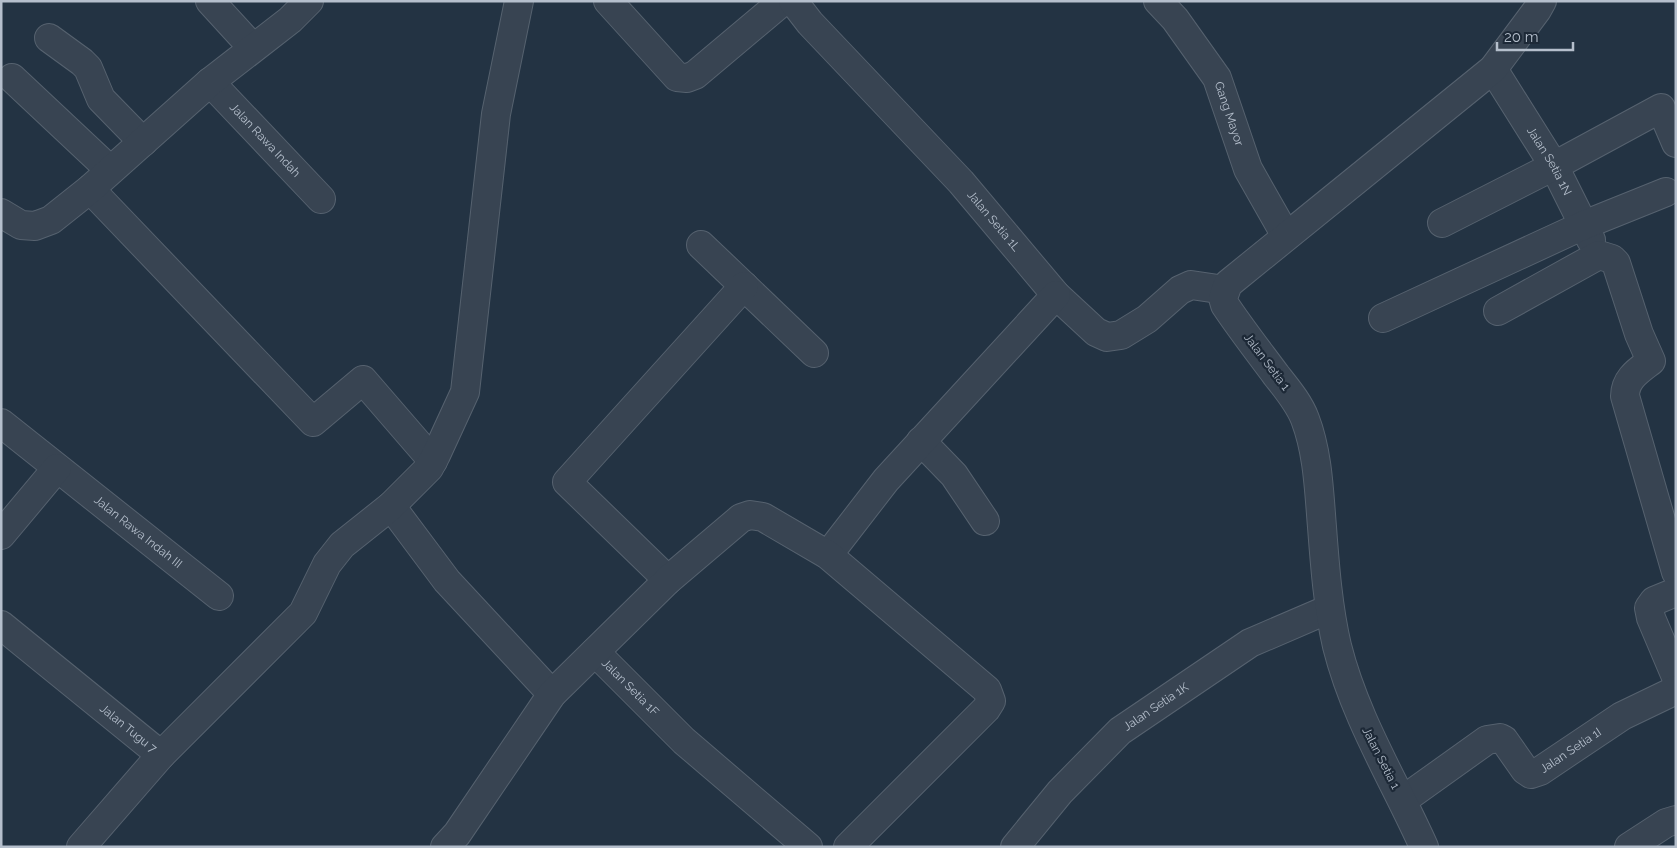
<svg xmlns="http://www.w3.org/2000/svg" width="1677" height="848" viewBox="0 0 1677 848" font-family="Raleway,sans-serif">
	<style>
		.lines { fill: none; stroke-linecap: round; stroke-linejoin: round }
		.minor-casing { stroke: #56626f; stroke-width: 30 }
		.minor { stroke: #384452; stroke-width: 28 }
		.labels { text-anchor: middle; stroke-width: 4.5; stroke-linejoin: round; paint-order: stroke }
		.street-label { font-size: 12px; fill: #b5bfcc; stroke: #1d2937 }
	</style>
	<rect width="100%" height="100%" fill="#233343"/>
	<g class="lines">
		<g class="minor-casing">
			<g id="minor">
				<path d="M210,1L253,48"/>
				<path d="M608,1L677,77L687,78L695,75L783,1"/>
				<path id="s1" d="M793,1L810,23L961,182L1056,295L1096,332L1107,337L1121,335L1147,319L1180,290L1191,285L1225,290"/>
				<path id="s2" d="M1158,1L1175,19L1217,78L1248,169L1286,236"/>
				<path d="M49,38L82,62L88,68L101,99L143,142"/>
				<path id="s3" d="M1493,69L1554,166L1591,240"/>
				<path d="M12,78L110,170"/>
				<path id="s4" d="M210,82L321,199"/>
				<path d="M90,189L313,422L363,380L433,461"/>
				<path d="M1,213L21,225L35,226L51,220L90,189L210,82L290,20L309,1"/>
				<path d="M1442,223L1554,166L1661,108L1676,143"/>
				<path d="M701,245L814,353"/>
				<path d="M1498,311L1599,255L1612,259L1616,263L1639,334L1651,361C1638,371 1625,379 1625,396L1676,572"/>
				<path d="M1383,318L1584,225L1666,192"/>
				<path id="s5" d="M1,423L219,596"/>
				<path d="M921,441L954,475L985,521"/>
				<path d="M391,506L447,581L552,694"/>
				<path d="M1,535L57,468"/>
				<path d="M828,555L886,480L1056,295"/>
				<path d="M668,580L567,482L744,286"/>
				<path d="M1676,592L1654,601L1649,608L1651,618L1676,677"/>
				<path id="s6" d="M1,625L161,755"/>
				<path id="s7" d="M595,652L684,741L808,847"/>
				<path id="s8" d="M1403,800L1487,740L1500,738L1504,740L1525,770L1531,774L1540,771L1622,716L1676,690"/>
				<path d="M81,847L161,755L303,613L327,564L342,545L391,506L429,468L436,455L465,392L496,114L519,1"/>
				<path d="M445,847L457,834L552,694L668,580L741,518L750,515L763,517L828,555L987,690L991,701L986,709L848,847"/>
				<path id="s9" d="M1015,847L1060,792L1120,731L1250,643L1329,609"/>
				<path d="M1424,847C1394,780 1355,718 1337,646C1328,607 1325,567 1322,527C1319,491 1318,453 1305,419C1299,403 1287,389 1276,375C1259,352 1241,329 1225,305L1223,298L1228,284L1493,69L1537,10L1542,1"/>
				<path d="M1629,847L1666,823L1676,820"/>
			</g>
		</g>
		<use href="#minor" class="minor"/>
	</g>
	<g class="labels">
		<g class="street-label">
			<text dy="4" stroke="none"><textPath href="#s2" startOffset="135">Gang Mayor</textPath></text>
			<text dy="4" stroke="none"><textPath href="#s4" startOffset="80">Jalan Rawa Indah</textPath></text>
			<text dy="4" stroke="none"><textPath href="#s3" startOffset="108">Jalan Setia 1N</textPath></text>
			<text dy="4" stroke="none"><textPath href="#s1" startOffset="298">Jalan Setia 1L</textPath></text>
			<text transform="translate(1267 362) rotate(53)" y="4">Jalan Setia 1</text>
			<text dy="4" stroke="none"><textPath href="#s5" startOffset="175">Jalan Rawa Indah III</textPath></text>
			<text dy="4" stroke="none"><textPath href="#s7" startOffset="50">Jalan Setia 1F</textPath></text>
			<text dy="4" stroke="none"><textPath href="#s9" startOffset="200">Jalan Setia 1K</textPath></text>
			<text dy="4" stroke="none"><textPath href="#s6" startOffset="164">Jalan Tugu 7</textPath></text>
			<text dy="4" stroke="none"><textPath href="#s8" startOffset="211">Jalan Setia 1I</textPath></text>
			<text transform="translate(1381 758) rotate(63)" y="4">Jalan Setia 1</text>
		</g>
	</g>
	<rect width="1677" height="848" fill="none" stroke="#b5bfcc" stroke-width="5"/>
	<path d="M1497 42v8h76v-8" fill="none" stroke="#b5bfcc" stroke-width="2.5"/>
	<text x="1504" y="42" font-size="15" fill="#b5bfcc" stroke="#1d2937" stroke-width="4" paint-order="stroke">20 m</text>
</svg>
